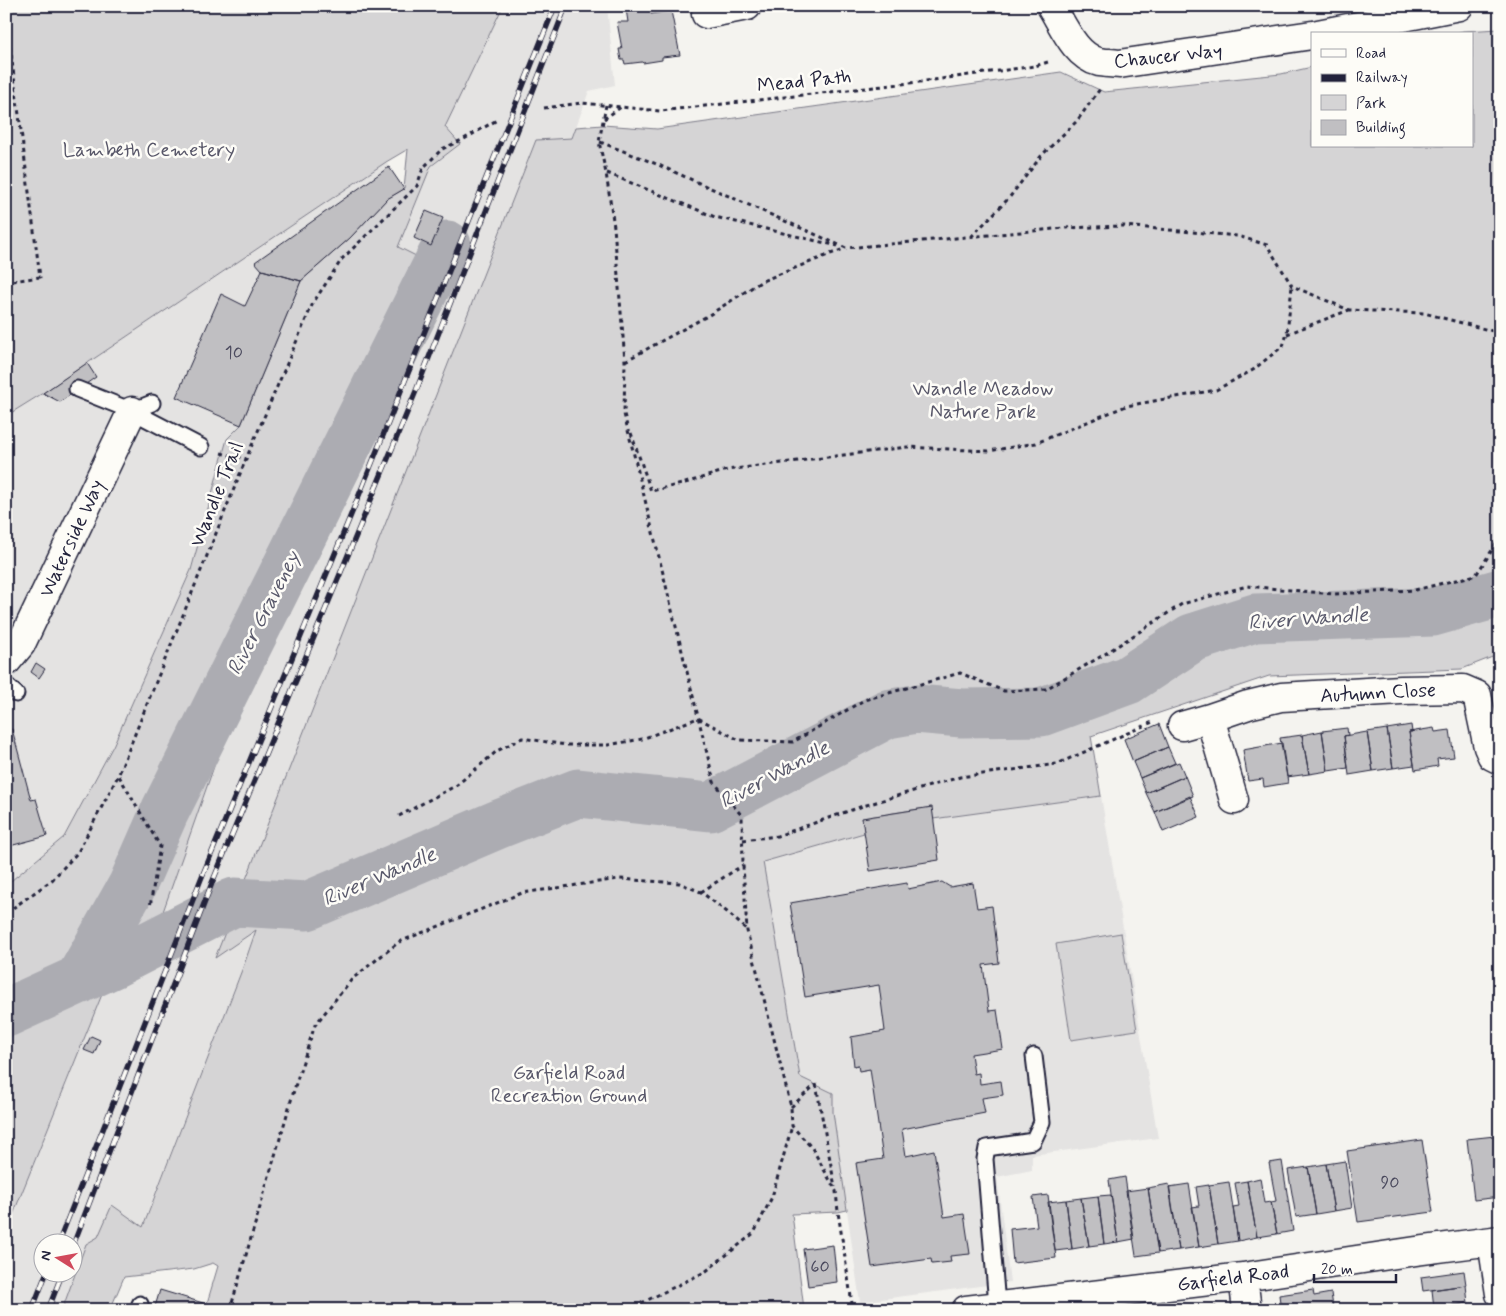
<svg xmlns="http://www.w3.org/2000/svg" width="1506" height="1316" viewBox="0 0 1506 1316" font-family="Mynerve,sans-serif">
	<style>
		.built { fill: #e4e3e2; fill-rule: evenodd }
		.green { fill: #d5d4d5; stroke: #7c7b88 }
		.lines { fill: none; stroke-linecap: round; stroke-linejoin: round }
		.river { stroke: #acacb2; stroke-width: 49 }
		.building { fill: #c0bfc2; stroke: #22223b }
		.service-casing { stroke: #22223b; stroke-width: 19 }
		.minor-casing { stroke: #22223b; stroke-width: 31 }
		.path { stroke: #22223b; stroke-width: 3; stroke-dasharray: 4 4; stroke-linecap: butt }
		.service { stroke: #fdfcf7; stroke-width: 15 }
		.minor { stroke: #fdfcf7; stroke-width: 28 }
		.rail-casing { stroke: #22223b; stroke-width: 5.5 }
		.rail { stroke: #fdfcf7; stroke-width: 4; stroke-dasharray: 11; stroke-linecap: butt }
		.labels { text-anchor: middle; stroke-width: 5; stroke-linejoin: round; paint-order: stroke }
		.number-label { font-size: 18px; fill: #4a495d }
		.street-label { font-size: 20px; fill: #22223b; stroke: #fdfcf7 }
		.park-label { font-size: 20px; fill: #585769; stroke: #fdfcf7 }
		.water-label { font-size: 21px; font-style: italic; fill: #59596b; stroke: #fdfcf7 }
	</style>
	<rect width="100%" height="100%" fill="#f4f3ef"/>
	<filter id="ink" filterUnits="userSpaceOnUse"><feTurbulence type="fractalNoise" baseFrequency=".02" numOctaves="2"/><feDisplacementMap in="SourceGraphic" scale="10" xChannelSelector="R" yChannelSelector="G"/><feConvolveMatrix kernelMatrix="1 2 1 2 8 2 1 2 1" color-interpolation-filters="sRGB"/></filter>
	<g filter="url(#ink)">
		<path class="built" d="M503,6H607L615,85L589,91L576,127L278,879L256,929L245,962L110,1310H6V1232L107,982L159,923L237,701L424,260L398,248L431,166L460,144L444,127ZM42,1244H72V1274H42Z
			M386,162L404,189L387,199L350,238L241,425L227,439L191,570L113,746L64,837L6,885V416L43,393Z
			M1101,796L1158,1138L1032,1155V1170L997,1177L1010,1282L860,1302L833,1112V1093L800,1077L763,862L864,833L862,818L932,807L933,819Z"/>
		<path class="green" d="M6,6H503L445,127L460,144L431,166L398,247L424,260L237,701L159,923L107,982L6,1232V885L64,837L113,746L191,570L227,439L241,425L301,281L350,238L387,199L404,189L408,149L386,162L43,393L6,416Z
			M1500,29V654L1462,669L1269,676L1091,736L1101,796L933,819L931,807L863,818L864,833L763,862L800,1077L833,1093V1112L847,1210L838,1212L792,1214L804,1309L205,1310L218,1266L213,1263L194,1269L124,1277L110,1310H62L86,1244L98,1237L112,1205L143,1227L245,962L256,930L215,958L536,140L572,138L576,127L603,125L657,129L1061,72L1104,92L1281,74L1312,67V146H1472V34H1453L1463,31Z
			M1121,933L1137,1030L1071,1040L1056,944Z"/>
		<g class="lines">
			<path class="river" d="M79,980L132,886L165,811L447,245
				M6,1013L113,964L234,902L307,906L499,824L578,793L710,807L887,714L916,709L962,713L1041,712L1128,680L1192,638L1255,618L1433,612L1500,593"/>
		</g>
		<path class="building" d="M644,6H648L651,14L671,11L680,55L662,57V60L643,63L642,62L625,64L624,60H621L619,49H622L617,22H628L626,9Z
			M389,167L404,189L387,199L350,238L301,281L262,270L255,262Z
			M426,211L443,218L431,246L414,238Z
			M262,270L301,281L241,425L176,397L221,294L245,306Z
			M87,363L96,377L60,402L43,393Z
			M36,663L45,669L39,678L31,672Z
			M1159,724L1168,747L1133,762L1124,739Z
			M1411,725L1412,732H1409L1414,765L1393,768L1387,729Z
			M1347,728L1348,735L1344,736L1348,768L1328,771L1322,731Z
			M1434,728L1435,732L1450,730L1454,757L1437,759L1438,766L1415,770L1409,732Z
			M12,729L31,800L36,799L47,836L6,847V730Z
			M1387,729L1393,768L1373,771L1367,732Z
			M1322,731L1328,771L1309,774L1302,735Z
			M1367,732L1373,771L1349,775L1344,736Z
			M1302,735L1309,774L1287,777L1280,738Z
			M1282,743L1288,783L1264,787L1263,779L1248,781L1243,750Z
			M1168,747L1175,763L1140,778L1133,762Z
			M1179,762L1185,776L1146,793L1140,778Z
			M1185,776L1193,796L1155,812L1146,793Z
			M1190,796L1199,817L1163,832L1155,812Z
			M932,807L939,860L870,871L862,818Z
			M942,882L950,887L973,883L977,908L992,906L999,963L983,965L989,1011L997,1010L1003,1049L971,1054L974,1074L979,1073L980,1084L1001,1081L1003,1095L982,1098L985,1113L902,1129L906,1156L934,1150L944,1217L964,1214L970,1254L950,1256L951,1262L932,1264L931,1259L872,1267L856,1163L883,1159L870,1069L859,1071L858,1065L854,1066L851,1037L885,1031L879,985L805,997L790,903L907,883L908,889Z
			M91,1036L100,1040L94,1054L84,1050Z
			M1495,1136L1496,1144L1500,1143V1197L1474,1200L1467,1139Z
			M1422,1140L1433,1212L1358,1222L1347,1151Z
			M1282,1161L1293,1231L1277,1234L1271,1202L1276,1201L1269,1163Z
			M1345,1161L1352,1208L1334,1211L1326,1164Z
			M1326,1164L1334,1211L1316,1214L1308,1167Z
			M1308,1167L1316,1214L1296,1217L1288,1170Z
			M1125,1177L1134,1239L1118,1242L1109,1180Z
			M1260,1178L1264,1203L1271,1202L1277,1234L1257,1237L1247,1181Z
			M1247,1181L1257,1237L1238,1241L1233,1207L1239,1206L1235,1183Z
			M1229,1182L1238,1241L1218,1244L1209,1185Z
			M1169,1184L1179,1250L1158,1253L1148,1188Z
			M1189,1184L1199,1247L1179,1250L1169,1187Z
			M1209,1185L1218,1244L1199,1247L1192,1207L1199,1206L1196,1187Z
			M1148,1188L1158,1253L1136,1256L1126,1191Z
			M1048,1195L1056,1258L1013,1263L1010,1229L1037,1226L1033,1197Z
			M1111,1195L1118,1242L1104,1244L1098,1196Z
			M1098,1196L1104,1244L1089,1246L1081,1198Z
			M1081,1198L1089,1246L1072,1249L1066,1200Z
			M1066,1200L1072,1249L1055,1251L1048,1202Z
			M833,1245L837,1282L808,1286L803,1249Z
			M1464,1271L1466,1285L1423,1291L1421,1277Z
			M1466,1285L1468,1303L1434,1308L1432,1290Z
			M160,1290L203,1303L201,1310H154Z
			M1313,1290L1314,1296L1331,1293L1333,1307L1315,1310H1281L1279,1295Z
			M1468,1303L1469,1310H1425L1434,1308Z
			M1216,1306V1310H1185Z"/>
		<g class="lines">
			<g class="service-casing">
				<path id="service" d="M77,389L132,411L201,447
					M132,411L152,403
					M6,685L16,694
					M997,1305L985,1159L987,1148L1033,1141L1042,1122L1034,1056
					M138,1310L140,1304"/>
			</g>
			<g class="minor-casing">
				<path id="minor" d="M1051,6C1063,25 1075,56 1099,62C1105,63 1112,63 1119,64L1312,35
					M706,14L747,6
					M1318,34L1459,6
					M6,662L21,644L132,411
					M1182,726L1210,718
					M1234,800L1210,718L1248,705L1281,697L1401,690L1463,689L1477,695L1488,747L1492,756L1500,760
					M1492,1241L1500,1294
					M1243,1277L1247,1310
					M966,1310L1243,1277L1416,1251L1500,1240"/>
			</g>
			<path class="path" d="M6,15L40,277L6,282
				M606,105L599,142L606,173L614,227L625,361L624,414L714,782L742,816L743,865L747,931L791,1107L792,1126L812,1148L836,1191L838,1212L853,1310
				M544,108L581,103L592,104L660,111L919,82L1035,66L1048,62L1051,60
				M604,119L621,107
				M600,142L654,163L846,248L1065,228L1124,226L1238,236L1267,245L1292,286L1349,310L1424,313L1500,333
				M607,173L715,217L838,246
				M971,237L1009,198L1042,155L1077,121L1100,89
				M1287,334L1349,310
				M625,361L709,315L762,281L846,248
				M631,433L651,491L682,484L727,470L907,447L989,451L1036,443L1126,406L1216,390L1253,370L1283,346L1287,334L1292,286
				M221,453L246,459
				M119,776L160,846L150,907
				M399,816L457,785L497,751L522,738L566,745H608L642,739L698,718L739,740L793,742L864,700L960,673L1004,691L1046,689L1105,654L1182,604L1247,586L1333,594L1415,590L1476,575L1500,538
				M743,840L777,836L863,806L960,777L1057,764L1155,721
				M701,892L743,865
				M6,913L52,880L78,852L118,776L246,459L313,303L342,259L417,186L423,168L442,149L464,139L497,120
				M816,1084L835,1187
				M791,1107L815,1085
				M230,1310L297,1080L315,1025L352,979L399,942L522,893L619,879L679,883L701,892L727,912L747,930
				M627,1310L705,1272L754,1233L772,1197L792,1126"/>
			<use href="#service" class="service"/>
			<use href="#minor" class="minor"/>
			<g class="rail-casing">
				<path id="rail" d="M58,1244L201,879L362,488L555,6
					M72,1248L212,883L416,391L566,6
					M32,1310L46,1274
					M48,1310L62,1274"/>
			</g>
			<use href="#rail" class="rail"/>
		</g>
	</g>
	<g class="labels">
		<g class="number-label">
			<text x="234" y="358">10</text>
			<text x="1390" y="1188">90</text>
			<text x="820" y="1272">60</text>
		</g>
		<g class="street-label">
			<text transform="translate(1168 55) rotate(-6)" y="7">Chaucer Way</text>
			<text transform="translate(804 80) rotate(-6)" y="7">Mead Path</text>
			<text transform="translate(216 494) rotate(-68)" y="7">Wandle Trail</text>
			<text transform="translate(71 538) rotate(-65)" y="7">Waterside Way</text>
			<text transform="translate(1378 692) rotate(-3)" y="7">Autumn Close</text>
			<text transform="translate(1233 1277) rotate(-7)" y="7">Garfield Road</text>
		</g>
		<g class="park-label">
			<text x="149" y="156">Lambeth Cemetery</text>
			<text x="983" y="395">Wandle Meadow<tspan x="983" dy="23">Nature Park</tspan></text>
			<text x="569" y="1079">Garfield Road<tspan x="569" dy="23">Recreation Ground</tspan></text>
		</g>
		<g class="water-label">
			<text transform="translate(263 613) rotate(-63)" y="7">River Graveney</text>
			<text transform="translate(1308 618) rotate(-4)" y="7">River Wandle</text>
			<text transform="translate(774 774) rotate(-28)" y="7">River Wandle</text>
			<text transform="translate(379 876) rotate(-23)" y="7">River Wandle</text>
		</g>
	</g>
	<rect width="1506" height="1316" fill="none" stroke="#fdfcf7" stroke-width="25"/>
	<rect x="12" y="12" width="1481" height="1291" fill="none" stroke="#22223b" stroke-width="2" filter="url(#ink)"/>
	<rect x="1311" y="32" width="162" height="115" fill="#fdfcf7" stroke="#a5a5ac"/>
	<rect x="1321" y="49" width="25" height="8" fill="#fdfcf7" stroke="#a5a5ac"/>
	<text x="1356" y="58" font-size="15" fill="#22223b">Road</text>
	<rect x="1321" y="74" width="25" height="8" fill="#22223b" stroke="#a5a5ac"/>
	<text x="1356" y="82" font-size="15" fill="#22223b">Railway</text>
	<rect x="1321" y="95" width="25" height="15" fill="#d5d4d5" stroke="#a5a5ac"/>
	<text x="1356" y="108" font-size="15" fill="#22223b">Park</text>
	<rect x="1321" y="120" width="25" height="15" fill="#c0bfc2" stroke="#a5a5ac"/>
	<text x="1356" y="132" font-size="15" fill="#22223b">Building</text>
	<g transform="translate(58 1258) rotate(281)"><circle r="24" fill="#fdfcf7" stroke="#a5a5ac"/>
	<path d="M0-4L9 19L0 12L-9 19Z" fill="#d1495b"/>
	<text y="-8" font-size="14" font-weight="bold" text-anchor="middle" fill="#22223b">N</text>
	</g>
	<path d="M1314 1274v8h82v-8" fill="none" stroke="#22223b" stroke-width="2.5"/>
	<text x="1321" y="1274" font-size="15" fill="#22223b" stroke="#fdfcf7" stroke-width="4" paint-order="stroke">20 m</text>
</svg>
